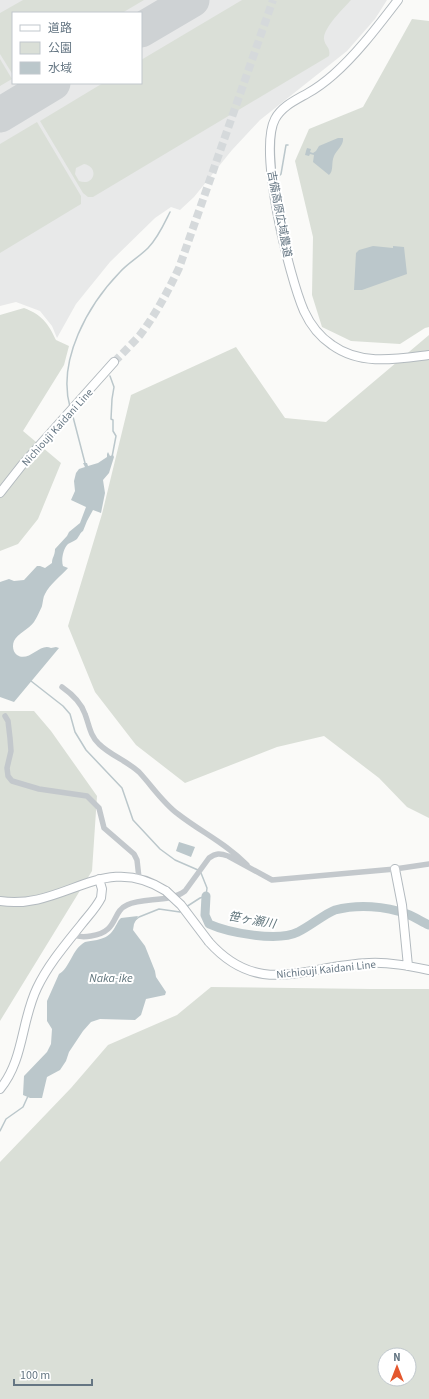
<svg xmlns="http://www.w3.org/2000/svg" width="429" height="1399" viewBox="0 0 429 1399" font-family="'Source Sans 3','Noto Sans JP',sans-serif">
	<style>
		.built { fill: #e8e9e9; fill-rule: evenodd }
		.green { fill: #dadfd7; fill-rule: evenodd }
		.water { fill: #bbc7cb }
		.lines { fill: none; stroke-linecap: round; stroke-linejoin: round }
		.stream { stroke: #bbc7cb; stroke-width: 1.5 }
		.river { stroke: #bbc7cb; stroke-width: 9 }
		.taxiway { stroke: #ced2d4; stroke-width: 14 }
		.runway { stroke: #ced2d4; stroke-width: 35 }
		.secondary-tunnel { stroke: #d5d9db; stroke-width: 8; stroke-dasharray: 8 4; stroke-linecap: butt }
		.secondary-casing { stroke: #b3babf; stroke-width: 10 }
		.street { stroke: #c3c8cc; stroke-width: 5.5 }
		.secondary { stroke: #fff; stroke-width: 8 }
		.secondary-bridge-casing { stroke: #b3babf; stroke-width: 10; stroke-linecap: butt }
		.secondary-bridge { stroke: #fff; stroke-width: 8 }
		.labels { text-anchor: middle; stroke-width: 4; stroke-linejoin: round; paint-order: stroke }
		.street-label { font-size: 11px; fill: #657683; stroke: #fff }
		.water-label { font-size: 12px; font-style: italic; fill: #60757c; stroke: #fff }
	</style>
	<rect width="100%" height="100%" fill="#fafaf8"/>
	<path class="built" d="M0,0H387L375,19L347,51L260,120L232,150L194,197L180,210L171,207L155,218L110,262L76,304L57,338L52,326L40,311L16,302L0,306ZM13,13H141V83H13Z"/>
	<path class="green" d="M23,0H144L122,13H13V75L0,54V13Z
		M242,0H351C344,8 323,28 324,39C325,47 331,47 329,56L93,197H88L83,193L40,121L103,83H141V60ZM84,164C100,167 94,187 79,181L75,174L76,168Z
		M412,19L429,21V327L425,328L400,344L351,341L322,327L312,295L313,237L295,161L309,129L363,107Z
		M0,59L12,79L0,86Z
		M37,122L81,196V204L0,253V144Z
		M24,308C42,315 48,323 56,340L69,346L64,365L23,431L61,463L38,519L18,544L0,551V315Z
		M429,335V818L407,807L379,778L324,736L277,747L185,783L136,745L95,692L68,626L102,514L131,395L236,347L285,418L326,422Z
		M0,711H34L51,731L97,796L92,871L0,1021Z
		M211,987L371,989H429V1399H0V1162L71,1088L108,1045L177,1015ZM385,1355H409V1379H385Z"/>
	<path class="water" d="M338,138H343C344,145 337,150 334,156C331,162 334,171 329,175L313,162L314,155L310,154L309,156L305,155L306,151L287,145L306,151L307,148L311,149L310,152L313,153L316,151L319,146Z
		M373,246L393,248V246L404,247L407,274L362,290H354L356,253L359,250Z
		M108,452L110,456L113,455L114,457L109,473L103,480L105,493L101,513L93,510L87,521L83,531C80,533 80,535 77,539C75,541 71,542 68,544C63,549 61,560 63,566L68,568C61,576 50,584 45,594C43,597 43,602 42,606C41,609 36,619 34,622C29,629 17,634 14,641C12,646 13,652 17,655C29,663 40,642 51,648L56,647L59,648L14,702L0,697V582L9,579L14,581L24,580L37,566H40L45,568L52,563C52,557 55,556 55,549L67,536L69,532L80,523L86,507L71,500L75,491L74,481L76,473L79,469L85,467L83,463H87L88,466L98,463L107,457V454Z
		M179,842L195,847L191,857L176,851Z
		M138,916L134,924L133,930L145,946L155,971L156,977L166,992L165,995L146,999L141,1015L135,1020L100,1019L91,1022L83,1031L69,1052L66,1061L60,1070L47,1077L42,1098H30L23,1095L24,1076L47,1052L51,1044L52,1029L47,1021V1001L59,974C70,968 72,949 85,942C88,941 93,941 97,940C112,936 112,932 119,920L121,918Z"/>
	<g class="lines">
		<path class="stream" d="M278,177L281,174L286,145H288
			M110,376L114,387L112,399L111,419L113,420V431L116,436L112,457
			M70,407C57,360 88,305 120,272C128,263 139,257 148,248C158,238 164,224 170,212
			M72,413L85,463
			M31,681L63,706L70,714L75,732L86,750L122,788L133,820L160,849L175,860L198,870
			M186,907L200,898L206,896L207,888L201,873
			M134,921L139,917L159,909L180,912L181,911
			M0,1131L6,1119L23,1107L28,1096"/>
		<path class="river" d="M206,896L205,915L209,924C229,933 278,942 298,932C309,927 326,913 335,910C358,904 385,906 407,914C415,917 422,922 429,925"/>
		<path class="taxiway" d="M166,16L174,0"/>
		<path class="runway" d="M141,30L192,0
			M0,115L53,83"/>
		<path class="secondary-tunnel" d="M114,362C123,353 132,344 140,335C156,314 168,291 179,268L273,0"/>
		<g class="secondary-casing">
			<path id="secondary" d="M398,0C378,26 357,54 333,75C325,82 317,88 308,93C296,100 282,106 275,119C258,151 289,276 304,311C310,324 320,337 332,345C361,366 397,359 429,355
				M0,493L22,465L114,362
				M395,869L402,905L408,966
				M0,901C64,911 103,850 166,891
				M209,942C260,999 306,965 369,963C389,962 409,966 429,970
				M0,1089C24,1060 21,1021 37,988C48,965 65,945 81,925C88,916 96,908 101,898L102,889L99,879"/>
		</g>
		<path class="street" d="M62,687C72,694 81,702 85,714C89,724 90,736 99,744C110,755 127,761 139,772C152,786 163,803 178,814C201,832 227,844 247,865
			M5,716L8,721L10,738L11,751L7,768L8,776L12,781L39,789L87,796L99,808L104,828L134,854L137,860L139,878
			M73,935C79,937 85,937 91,936C119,932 111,912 127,905C144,897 169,903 185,891L209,858C216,853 220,853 228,856L272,880L395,869L429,864"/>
		<use href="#secondary" class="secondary"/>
		<g class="secondary-bridge-casing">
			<path id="secondary-bridge" d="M166,891L181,905L209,942"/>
		</g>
		<use href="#secondary-bridge" class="secondary-bridge"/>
	</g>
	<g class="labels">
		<g class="street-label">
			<text transform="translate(280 214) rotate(79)" y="4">吉備高原広域農道</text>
			<text transform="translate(57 427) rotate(-48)" y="4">Nichiouji Kaidani Line</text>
			<text transform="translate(326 969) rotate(-6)" y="4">Nichiouji Kaidani Line</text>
		</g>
		<g class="water-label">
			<text transform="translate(252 920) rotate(10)" y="4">笹ヶ瀬川</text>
			<text x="111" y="982">Naka-ike</text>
		</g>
	</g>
	<rect x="12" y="12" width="130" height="72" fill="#ffffff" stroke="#c1c8cd"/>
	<rect x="20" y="25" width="20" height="6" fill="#ffffff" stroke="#c1c8cd"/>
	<text x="48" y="32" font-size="12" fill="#657683">道路</text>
	<rect x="20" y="42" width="20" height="12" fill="#dadfd7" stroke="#c1c8cd"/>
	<text x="48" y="52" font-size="12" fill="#657683">公園</text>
	<rect x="20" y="62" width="20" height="12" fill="#bbc7cb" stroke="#c1c8cd"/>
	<text x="48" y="72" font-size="12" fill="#657683">水域</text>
	<g transform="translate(397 1367)"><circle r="19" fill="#ffffff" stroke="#c1c8cd"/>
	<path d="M0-3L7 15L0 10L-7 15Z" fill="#e4572e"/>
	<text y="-6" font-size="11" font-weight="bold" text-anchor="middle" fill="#657683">N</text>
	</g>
	<path d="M14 1379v6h78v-6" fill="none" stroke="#657683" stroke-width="2"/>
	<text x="20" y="1379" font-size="12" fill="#657683" stroke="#ffffff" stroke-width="3" paint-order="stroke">100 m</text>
</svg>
